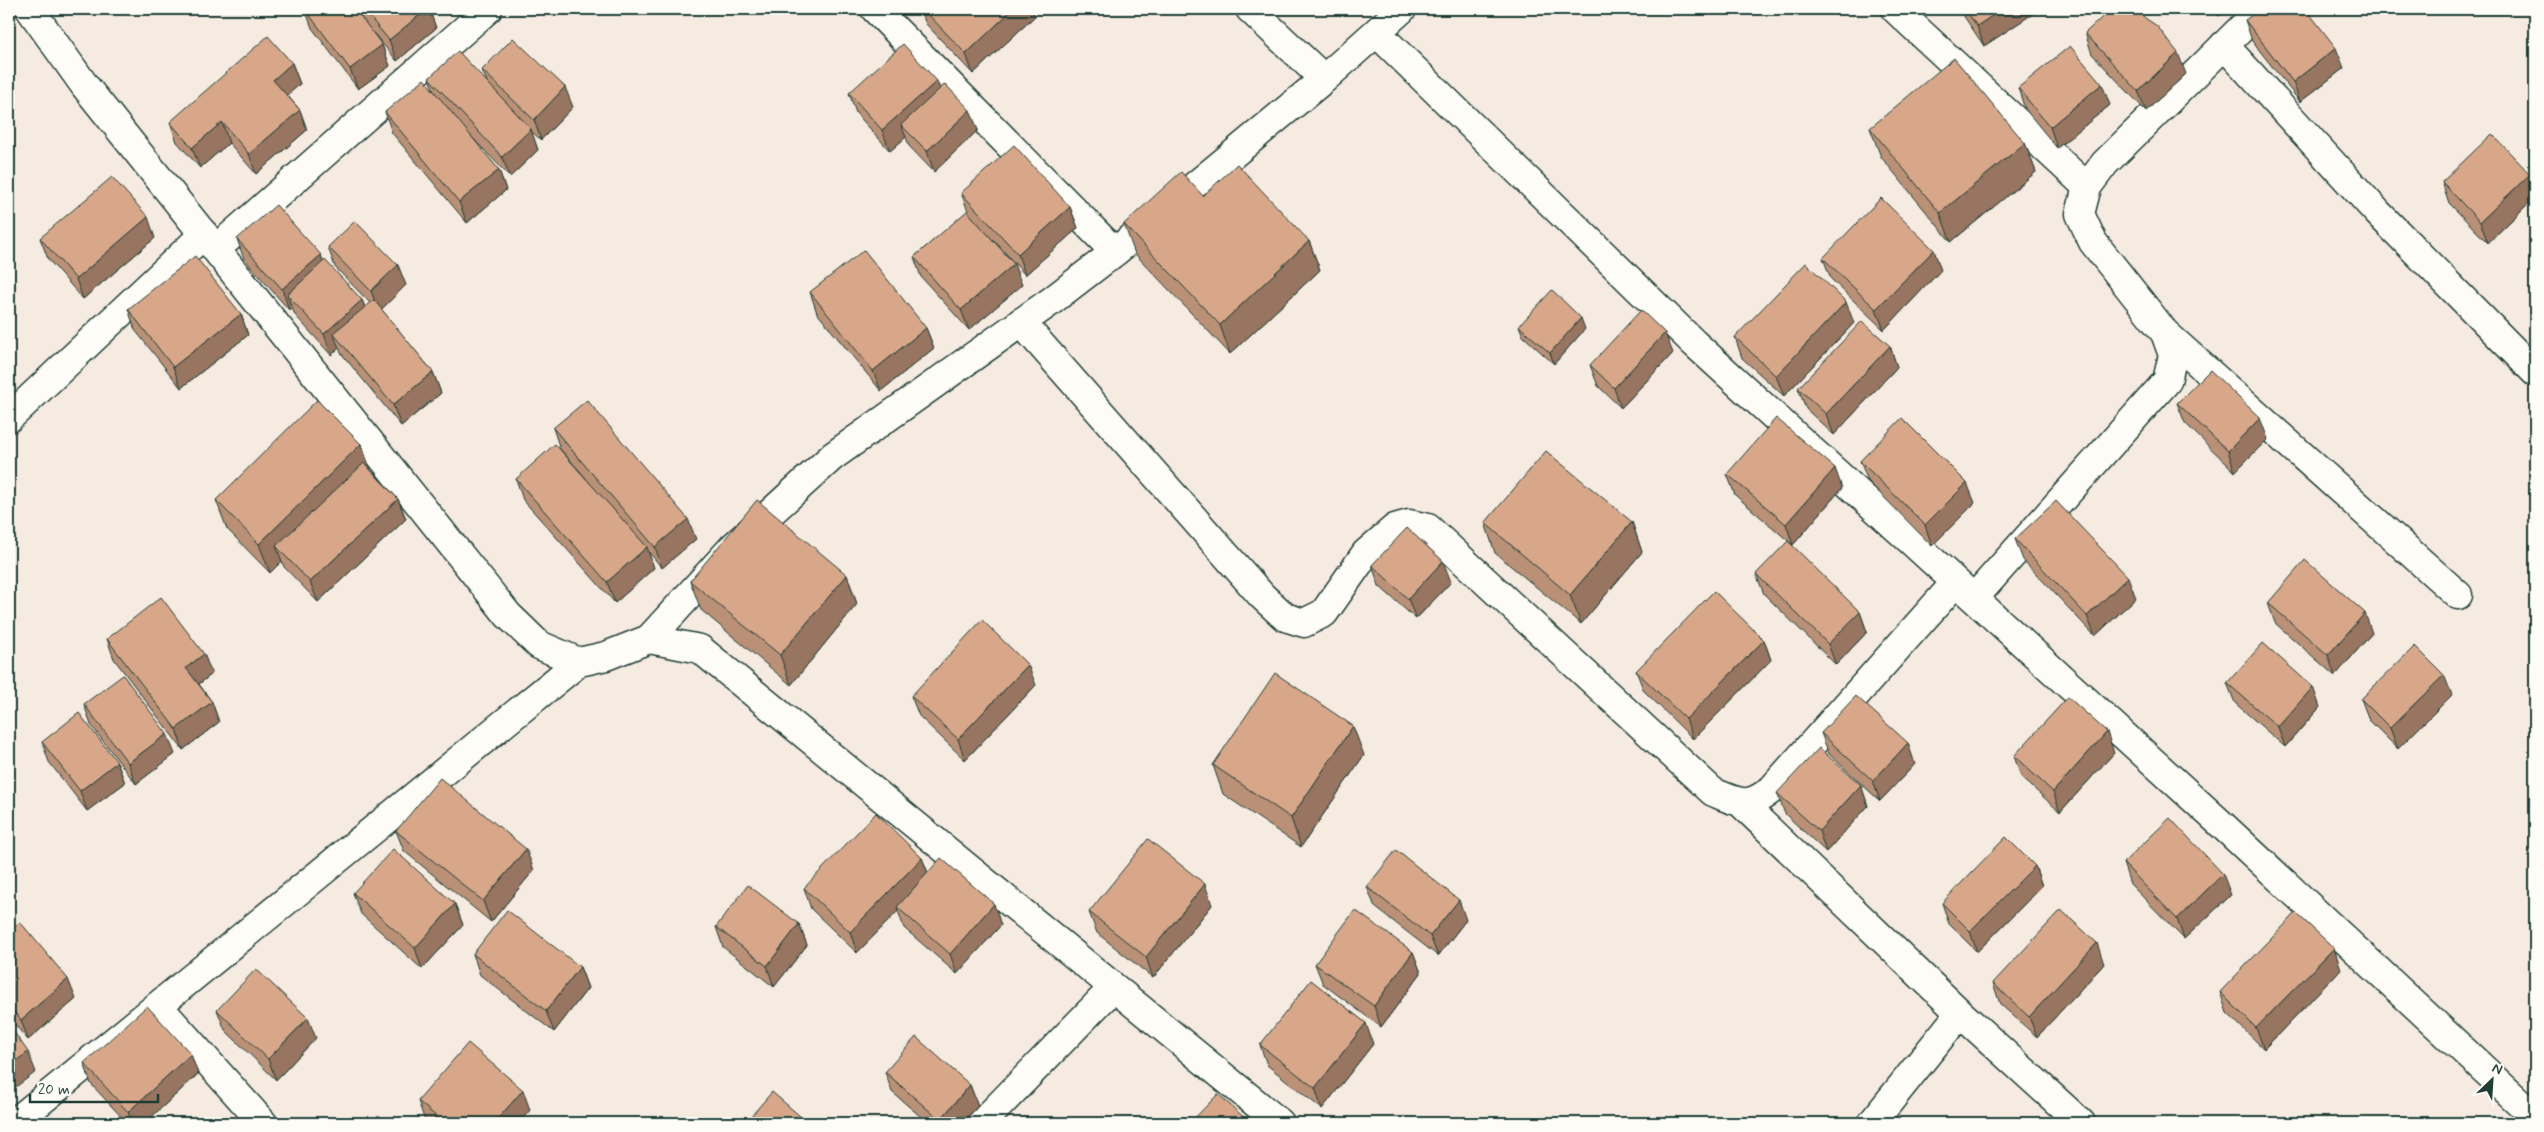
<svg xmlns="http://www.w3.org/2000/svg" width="2544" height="1132" viewBox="0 0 2544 1132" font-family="Mynerve,sans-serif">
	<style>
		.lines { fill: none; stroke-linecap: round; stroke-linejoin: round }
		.street-casing { stroke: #1f3d34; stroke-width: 31 }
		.secondary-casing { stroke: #1f3d34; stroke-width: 31 }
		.street { stroke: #fdfcf7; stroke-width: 28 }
		.secondary { stroke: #fdfcf7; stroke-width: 28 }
		.wall { fill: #ba9077; stroke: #1f3d34 }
		.shaded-wall { fill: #977561; stroke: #1f3d34 }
		.building { fill: #d8a78a; stroke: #1f3d34 }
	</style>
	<rect width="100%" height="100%" fill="#f6ebe1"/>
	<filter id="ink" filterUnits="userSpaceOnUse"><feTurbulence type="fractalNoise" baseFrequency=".02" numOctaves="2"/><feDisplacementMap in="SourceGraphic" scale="10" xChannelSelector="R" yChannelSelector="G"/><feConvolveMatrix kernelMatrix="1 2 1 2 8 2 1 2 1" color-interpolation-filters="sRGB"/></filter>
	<g filter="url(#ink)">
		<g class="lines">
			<g class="street-casing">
				<path id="street" d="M875,9L1115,252
					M1250,9L1324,79
					M1895,9L2087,187
					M1377,33L1694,343L2220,823L2535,1117
					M2224,45L2378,213L2535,372
					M216,249L488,9
					M1021,322L1262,596L1285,617L1304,623L1324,613L1366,553L1395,528L1409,524L1428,528L1713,792C1740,803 1748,809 1772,789L1956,582
					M2165,333L2458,595
					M9,418L204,234
					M1974,598L2167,381L2173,355L2165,333L2093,242L2080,214L2087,187L2105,163L2261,9
					M649,639L733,547L833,456L1050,302L1115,252L1324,79L1402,9
					M1742,804L1960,1013L2081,1123
					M158,1006L263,1123
					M982,1123L1113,988
					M1872,1123L1960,1013"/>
			</g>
			<g class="secondary-casing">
				<path id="secondary" d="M30,9L85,86L508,615L539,645L579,662L606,656L649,639L700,649L1280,1123
					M14,1123L579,662"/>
			</g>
			<use href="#street" class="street"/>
			<use href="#secondary" class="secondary"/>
		</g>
		<path class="wall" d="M305,9H429L436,28L397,61L370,29L382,45L390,66L358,89L312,28Z
			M920,9H1032L1035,16L973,74L926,24Z
			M1959,9H2040L1984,46Z
			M2212,9H2227L2219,16Z
			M2245,20L2344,68L2300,102L2252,41Z
			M2085,33L2186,74L2146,111L2092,54Z
			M292,63L300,84L287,95L300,110L307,130L256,174L229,143L200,168L177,142L170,122Z
			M482,70L573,107L541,140L531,131L538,150L510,177L466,131L499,170L506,190L467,223L392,133L385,112L434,92L429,78L487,82Z
			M940,88L978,130L934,172L909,146L906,137L890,151L856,113L849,93Z
			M2018,88L2110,105L2057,148L2025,109Z
			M1870,128L2025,143L2036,172L1951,242L1881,157Z
			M2530,174L2535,187V197L2488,243L2449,203L2442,182Z
			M961,193L1070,207L1078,228L1025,275L993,239L1022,285L969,330L921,277L914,257L968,211Z
			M1203,196L1309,241L1320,270L1230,354L1135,254L1124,224Z
			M40,238H155L83,299L48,259Z
			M237,239L321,255L323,262L362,300L365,307L370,303L335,267L328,247L406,285L381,309L433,372L441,393L401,426L341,353L339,348L331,355L295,315L292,308L289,310L244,259Z
			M1823,258L1941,270L1884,330L1831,279Z
			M810,292L926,328L934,348L881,391L817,313Z
			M128,309L241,314L248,335L181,388L135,330Z
			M1854,323L1784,396L1742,358L1735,337Z
			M1519,326L1585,329L1554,364L1523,336Z
			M1890,346L1897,367L1834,435L1806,409L1798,388Z
			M1673,353L1621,408L1598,386L1590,365Z
			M2177,403L2268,439L2235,472L2185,423Z
			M553,428L696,539L662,568L648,551L654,568L615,603L523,500L516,479L586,478L560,449Z
			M361,444L370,469L398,499L406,519L318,602L284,567L282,561L270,573L227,529L216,500Z
			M1860,461L1975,503L1932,546L1868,481Z
			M1727,474L1842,488L1793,545L1735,495Z
			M1632,522L1642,552L1581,624L1495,553L1485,523Z
			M2015,539L2136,598L2095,636L2023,560Z
			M1372,565L1451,582L1416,619L1379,586Z
			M1756,574L1860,612L1867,632L1836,665L1764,594Z
			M847,575L857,604L791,685L701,610L690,581Z
			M2268,603L2372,633L2335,676L2275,623Z
			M107,639L212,674L199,684L212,702L219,722L183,750L114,659Z
			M1764,640L1771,660L1693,739L1644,691L1636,671Z
			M2227,683L2320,707L2285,747L2235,703Z
			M1036,685L965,760L919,716L911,696Z
			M2452,695L2398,749L2369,720L2361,699Z
			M84,704L175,754L136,784L91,725Z
			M1821,733L1915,764L1880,801L1829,754Z
			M42,742L117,762L125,783L87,811L49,762Z
			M2114,753L2060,812L2021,777L2014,756Z
			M1364,755L1301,847L1223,794L1213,765Z
			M1861,785L1868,806L1826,852L1785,814L1777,793Z
			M396,831L534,870L491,922L404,851Z
			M922,858L928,873L1001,925L957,974L904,928L898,911L857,953L811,909L804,888Z
			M2123,863L2231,895L2184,939L2130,884Z
			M2035,866L2042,886L1977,952L1949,924L1942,903Z
			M1367,887L1466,920L1438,956L1375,907Z
			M353,893L455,904L463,925L422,969L361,914Z
			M1212,905L1153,978L1097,933L1089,912Z
			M799,924L807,945L774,987L723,947L716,927Z
			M9,932L76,999L28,1040L9,1018Z
			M1413,952L1421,973L1381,1027L1323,984L1315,964Z
			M473,954L580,967L588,988L554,1032L480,975Z
			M2104,964L2037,1037L2000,1004L1993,983Z
			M2341,969L2264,1049L2227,1013L2220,992Z
			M217,1010L316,1038L276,1080L225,1030Z
			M1373,1044L1322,1109L1267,1065L1260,1045Z
			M84,1063L198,1074L145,1123H127L91,1084Z
			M885,1072L970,1085L978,1106L962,1123H928L892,1092Z
			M418,1101L530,1110L519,1123H427L425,1121Z"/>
		<path class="shaded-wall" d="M427,9H429L436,28L397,61L389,40Z
			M1013,9H1032L1035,16L973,74L966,54Z
			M2002,9H2040L1984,46L1977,26Z
			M2216,9H2227L2219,16Z
			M382,45L390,66L358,89L350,69Z
			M2336,48L2344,68L2300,102L2293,82Z
			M2178,53L2186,74L2146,111L2138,91Z
			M292,63L300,84L281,101L273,80Z
			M937,81L945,102L901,125L906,137L890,151L882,130Z
			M2102,84L2110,105L2057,148L2050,127Z
			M565,87L573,107L541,140L534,120Z
			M300,110L307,130L256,174L249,154Z
			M970,110L978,130L934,172L927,151Z
			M222,122L229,143L200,168L192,148Z
			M531,129L538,150L510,177L502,157Z
			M2025,143L2036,172L1951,242L1940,213Z
			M499,170L506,190L467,223L459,202Z
			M2530,174L2535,187V197L2488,243L2480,222Z
			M1070,207L1078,228L1025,275L1018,254Z
			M148,217L155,238L83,299L76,279Z
			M1309,241L1320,270L1230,354L1220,325Z
			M1934,250L1941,270L1884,330L1876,309Z
			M321,255L328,276L287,295L292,308L289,310L282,289Z
			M1014,264L1022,285L969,330L961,310Z
			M398,265L406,285L379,312L371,291Z
			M362,300L370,321L333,333L339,348L331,355L324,334Z
			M1846,302L1854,323L1784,396L1776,376Z
			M241,314L248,335L181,388L173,367Z
			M1581,318L1585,329L1554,364L1550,353Z
			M926,328L934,348L881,391L873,371Z
			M1665,333L1673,353L1621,408L1614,388Z
			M1890,346L1897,367L1834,435L1826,414Z
			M433,372L441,393L401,426L393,405Z
			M2260,418L2268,439L2235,472L2228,451Z
			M361,444L372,473L276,546L282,561L270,573L259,544Z
			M1835,468L1842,488L1793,545L1786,524Z
			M1967,483L1975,503L1932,546L1925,525Z
			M398,499L406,519L318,602L310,582Z
			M688,519L696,539L662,568L655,547Z
			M1632,522L1642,552L1581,624L1570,595Z
			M647,547L654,568L615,603L607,582Z
			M1443,561L1451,582L1416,619L1408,599Z
			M847,575L857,604L791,685L780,655Z
			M2128,577L2136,598L2095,636L2087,616Z
			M1860,612L1867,632L1836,665L1828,644Z
			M2365,613L2372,633L2335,676L2328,655Z
			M1764,640L1771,660L1693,739L1686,719Z
			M204,654L212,674L193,688L186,668Z
			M1028,665L1036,685L965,760L958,739Z
			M2444,675L2452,695L2398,749L2390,728Z
			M2313,687L2320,707L2285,747L2278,727Z
			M212,702L219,722L183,750L176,729Z
			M1353,726L1364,755L1301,847L1291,818Z
			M2107,732L2114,753L2060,812L2053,792Z
			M167,734L175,754L136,784L128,763Z
			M1908,743L1915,764L1880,801L1873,781Z
			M117,762L125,783L87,811L80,791Z
			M1861,785L1868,806L1826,852L1819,831Z
			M526,849L534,870L491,922L483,901Z
			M922,858L930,878L897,907L898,911L857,953L850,932Z
			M2035,866L2042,886L1977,952L1970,931Z
			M2223,874L2231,895L2184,939L2177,919Z
			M1205,884L1212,905L1153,978L1146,957Z
			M1459,900L1466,920L1438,956L1430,936Z
			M455,904L463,925L422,969L415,948Z
			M994,904L1001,925L957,974L950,954Z
			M799,924L807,945L774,987L767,966Z
			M2097,943L2104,964L2037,1037L2029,1017Z
			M2334,948L2341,969L2264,1049L2256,1028Z
			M1413,952L1421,973L1381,1027L1374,1006Z
			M580,967L588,988L554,1032L546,1011Z
			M68,979L76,999L28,1040L21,1020Z
			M308,1018L316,1038L276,1080L268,1059Z
			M1366,1023L1373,1044L1322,1109L1315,1088Z
			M28,1052L36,1072L9,1092V1066Z
			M191,1054L198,1074L145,1123H132L128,1112Z
			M970,1085L978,1106L962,1123H941L940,1120Z
			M523,1090L530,1110L519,1123H494Z"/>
		<path class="building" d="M305,9H355L382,45L350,69Z
			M363,9H427L389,40Z
			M923,9H1013L966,54Z
			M1965,9H2002L1977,26Z
			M2111,9H2136L2145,18L2157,26L2178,53L2138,91L2085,33Z
			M2260,9H2306L2336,48L2293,82L2245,20Z
			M268,36L292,63L273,80L300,110L249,154L222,122L192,148L170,122Z
			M513,38L565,87L534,120L482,70Z
			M903,44L937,81L882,130L849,93Z
			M2070,46L2102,84L2050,127L2018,88Z
			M458,51L531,129L502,157L429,78Z
			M1954,58L2025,143L1940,213L1870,128Z
			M424,79L499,170L459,202L385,112Z
			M945,84L970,110L927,151L901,125Z
			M2492,134L2530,174L2480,222L2442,182Z
			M1014,145L1070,207L1018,254L961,193Z
			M1237,164L1309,241L1220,325L1124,224L1181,172L1203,196Z
			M112,177L148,217L76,279L40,238Z
			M1881,198L1934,250L1876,309L1823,258Z
			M276,205L321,255L282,289L237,239Z
			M967,211L1014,264L961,310L914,257Z
			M355,221L398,265L371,291L328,247Z
			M864,250L926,328L873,371L810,292Z
			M195,256L241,314L173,367L128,309Z
			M325,260L362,300L324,334L287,295Z
			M1806,263L1846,302L1776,376L1735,337Z
			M1552,290L1581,318L1550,353L1519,326Z
			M374,300L433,372L393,405L333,333Z
			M1641,310L1665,333L1614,388L1590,365Z
			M1862,321L1890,346L1826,414L1798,388Z
			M2210,370L2260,418L2228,451L2177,403Z
			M317,400L361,444L259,544L216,500Z
			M587,400L688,519L655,547L553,428Z
			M1776,418L1835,468L1786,524L1727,474Z
			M1902,418L1967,483L1925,525L1860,461Z
			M555,444L647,547L607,582L516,479Z
			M1546,451L1632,522L1570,595L1485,523Z
			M364,463L398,499L310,582L276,546Z
			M757,500L847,575L780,655L690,581Z
			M2056,501L2128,577L2087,616L2015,539Z
			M1407,528L1443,561L1408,599L1372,565Z
			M1788,541L1860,612L1828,644L1756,574Z
			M2305,560L2365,613L2328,655L2268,603Z
			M1714,591L1764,640L1686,719L1636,671Z
			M161,597L204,654L186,668L212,702L176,729L107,639Z
			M982,620L1028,665L958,739L911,696Z
			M2263,643L2313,687L2278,727L2227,683Z
			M2415,646L2444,675L2390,728L2361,699Z
			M1275,673L1353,726L1291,818L1213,765Z
			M123,675L167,734L128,763L84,704Z
			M1856,696L1908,743L1873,781L1821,733Z
			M2068,697L2107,732L2053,792L2014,756Z
			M79,713L117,762L80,791L42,742Z
			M1819,748L1861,785L1819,831L1777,793Z
			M440,778L526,849L483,901L396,831Z
			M876,813L922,858L850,932L804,888Z
			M2170,818L2223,874L2177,919L2123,863Z
			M2006,837L2035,866L1970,931L1942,903Z
			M1148,839L1205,884L1146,957L1089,912Z
			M393,849L455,904L415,948L353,893Z
			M1396,850L1459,900L1430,936L1367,887Z
			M941,858L994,904L950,954L897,907Z
			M748,885L799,924L767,966L716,927Z
			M507,910L580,967L546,1011L473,954Z
			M1355,910L1413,952L1374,1006L1315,964Z
			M2061,910L2097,943L2029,1017L1993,983Z
			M2296,913L2334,948L2256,1028L2220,992Z
			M20,922L68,979L21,1020L9,1006V932Z
			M256,969L308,1018L268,1059L217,1010Z
			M1311,980L1366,1023L1315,1088L1260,1045Z
			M147,1006L191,1054L128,1112L84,1063Z
			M9,1025L28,1052L9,1066Z
			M916,1037L970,1085L940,1120L885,1072Z
			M468,1043L523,1090L494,1123H444L418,1101Z
			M772,1092L808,1123H745Z
			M1218,1094L1250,1123H1190Z
			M1163,1119L1167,1123H1159Z"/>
	</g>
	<rect width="2544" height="1132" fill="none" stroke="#fdfcf7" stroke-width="30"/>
	<rect x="15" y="15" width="2514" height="1102" fill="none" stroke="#1f3d34" stroke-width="2" filter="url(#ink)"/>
	<g transform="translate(2492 1080) rotate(25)" stroke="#fdfcf7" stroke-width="4" paint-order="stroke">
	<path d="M0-4L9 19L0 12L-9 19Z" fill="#1f3d34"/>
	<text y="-8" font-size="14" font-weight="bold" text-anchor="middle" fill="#1f3d34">N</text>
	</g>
	<path d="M30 1094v8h128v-8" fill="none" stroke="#1f3d34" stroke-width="2.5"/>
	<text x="38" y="1094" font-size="15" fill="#1f3d34" stroke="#fdfcf7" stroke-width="4" paint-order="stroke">20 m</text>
</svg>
